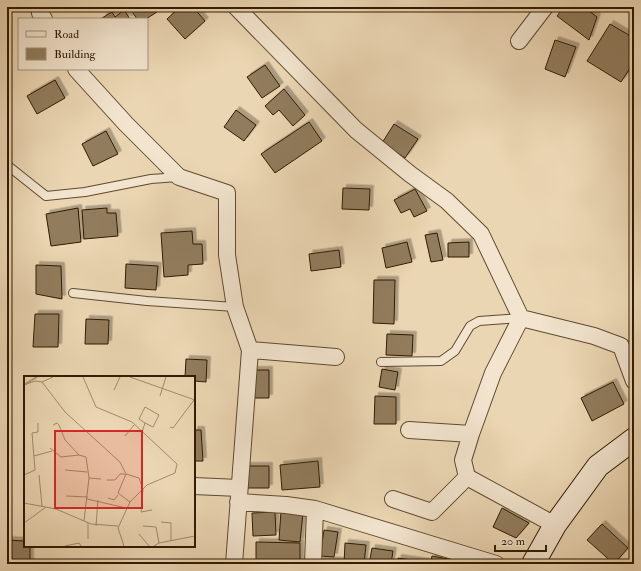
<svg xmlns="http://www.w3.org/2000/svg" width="641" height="571" viewBox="0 0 641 571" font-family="'IM FELL Double Pica',serif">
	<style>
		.building { fill: #917c5d; stroke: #301b00; filter: url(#shadow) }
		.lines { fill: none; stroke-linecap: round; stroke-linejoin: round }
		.service-casing { stroke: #5f4a2d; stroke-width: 10 }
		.minor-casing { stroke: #5f4a2d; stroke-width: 18 }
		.secondary-casing { stroke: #301b00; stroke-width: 24 }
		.service { stroke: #f2e4ce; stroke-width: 8 }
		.minor { stroke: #f2e4ce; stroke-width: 16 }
		.secondary { stroke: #f2e4ce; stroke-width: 22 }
		.inset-river { fill: none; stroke: #ab9676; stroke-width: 2 }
		.inset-road { fill: none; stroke: #a08b6b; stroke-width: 1 }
		.view { fill: #d62828; fill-opacity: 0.15; stroke: #d62828; stroke-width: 2 }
		.inset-edge { fill: none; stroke: #301b00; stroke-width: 2 }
	</style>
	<defs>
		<filter id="shadow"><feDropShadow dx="3.5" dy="-3.5" stdDeviation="0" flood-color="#0004"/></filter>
	</defs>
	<rect width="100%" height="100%" fill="#ebd6b3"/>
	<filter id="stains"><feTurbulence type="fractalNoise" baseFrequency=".005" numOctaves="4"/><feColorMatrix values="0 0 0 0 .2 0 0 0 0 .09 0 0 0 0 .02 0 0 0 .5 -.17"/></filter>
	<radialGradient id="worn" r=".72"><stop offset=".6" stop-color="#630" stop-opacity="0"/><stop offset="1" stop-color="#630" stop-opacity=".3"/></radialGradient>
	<path class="building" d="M129,7H154L157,12L146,19H137Z
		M180,7H193L205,21L185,39L167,19Z
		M564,7H584L597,17L589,40L557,16Z
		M124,10L130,19L102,18L112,12L115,17Z
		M610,24L634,38V62L621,82L587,61Z
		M555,40L576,47L565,77L545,69Z
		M265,65L280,86L262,98L247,77Z
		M55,80L65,98L37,114L27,96Z
		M284,89L305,115L293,126L279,110L273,115L265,106Z
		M236,110L256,125L244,141L224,127Z
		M309,122L322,141L275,173L261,154Z
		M394,124L418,139L405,158L382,143Z
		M106,131L118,154L93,166L82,144Z
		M343,188L370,189L369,210L342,209Z
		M415,189L427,211L414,217L410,209L401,213L394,200Z
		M78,208L81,242L51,246L46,214Z
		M107,208V213H116L118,236L84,239L82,210Z
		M192,231L193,244H202L203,264L188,265V275L164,277L161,233Z
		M437,233L443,260L431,262L425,235Z
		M407,242L412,262L386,268L382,248Z
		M469,242V257H448V243Z
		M339,250L341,267L311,271L309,254Z
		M126,264L158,266L156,290L125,288Z
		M36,265L61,266L62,299L36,294Z
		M374,280H395L394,324L373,323Z
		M35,314H59L58,347H33Z
		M86,319L109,320L108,344H85Z
		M387,334L413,335L412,356L386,355Z
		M186,359L207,360L206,382L194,381V377H185Z
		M382,369L398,372L395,390L379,387Z
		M249,370H269V398H248Z
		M613,382L624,404L592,421L581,398Z
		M375,396L396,397V424H374Z
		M194,430H201L203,461H194Z
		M318,461L320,487L282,490L280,465Z
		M242,466H269V488H242Z
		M502,508L529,523L516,538L493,527Z
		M281,511L303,513L300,542L279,540Z
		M275,512L276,535L253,536L252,513Z
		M602,524L628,548L614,564L587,540Z
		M324,530L338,532L334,557L320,556Z
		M7,540L25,541V546H30V564H7Z
		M256,542L300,543V563H256Z
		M345,543L366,545L364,564H344Z
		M372,548L393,551L391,564H369Z
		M432,556L454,560L453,564H430Z
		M398,558L426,562L425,564H397Z
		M320,560L342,561V564H319Z"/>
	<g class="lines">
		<g class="service-casing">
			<path id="service" d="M7,165L46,196L85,192L151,179L178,177
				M73,293L147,301L235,307
				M381,362L441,361L455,351L470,326L479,321L521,318"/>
		</g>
		<g class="minor-casing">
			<path id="minor" d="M39,7L40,13L44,19
				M236,7L356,130L410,174L447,201L481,234L521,318L594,336L621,346L634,381
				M519,41L545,7
				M76,69L126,124L179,177L227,193V255L235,307L250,350L234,564
				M521,318L493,373L471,434L463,460L467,477L555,525
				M250,350L336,357
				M409,430L471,434
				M194,486L239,488
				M393,499L432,512L467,477
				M238,502L286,505L315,509L496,564
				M313,564L315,509"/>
		</g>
		<g class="secondary-casing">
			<path id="secondary" d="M533,564L555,525L598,466L634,439"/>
		</g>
		<use href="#service" class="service"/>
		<use href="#minor" class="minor"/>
		<use href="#secondary" class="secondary"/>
	</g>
	<g transform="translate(24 376)">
		<rect width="171" height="171" fill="#ebd6b3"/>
		<path class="inset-river" d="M1,8L13,1"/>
		<path class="inset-road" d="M59,1L72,31L108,46L153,88L151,97L123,109L106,126L94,152L100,170M106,1L171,24M18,6L29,1M0,9L11,5L18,6L41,36L96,86L102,98L115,102L119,113L117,136L128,134M90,14L96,1M136,20L142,1M29,49L33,47L35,49L41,64L55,79L62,81L65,102L60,145M146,51L149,52L170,24M118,56L121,47L115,43L121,31L135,39L129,51L121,47M101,60L110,49M26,72L37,81L55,79M10,80L28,75M41,94L63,96M102,98L94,117L106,126M0,99L11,94L8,57L14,56V47M15,99L18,130M65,102L77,103M83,104H91L96,98H101M42,120L64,121M84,122L90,124L94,119M63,123L102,132M0,127L32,133L67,148L94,150M137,146L147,147V164M0,147L22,131M72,150L74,124M119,150L132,151L135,167M115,158L125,170M64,163V147M41,170L55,167L57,170M130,170L135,167L171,160"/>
		<path class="view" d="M31,55H118V132H31Z"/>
		<rect width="171" height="171" class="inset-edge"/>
	</g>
	<rect width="641" height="571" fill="none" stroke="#ebd6b3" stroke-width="24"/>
	<rect x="8" y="8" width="625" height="555" fill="none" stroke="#301b00" stroke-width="2"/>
	<rect x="12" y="12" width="617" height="547" fill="none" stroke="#301b00"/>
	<rect x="18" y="18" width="130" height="52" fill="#f2e4ce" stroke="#a4947c"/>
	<rect x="26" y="31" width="20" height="6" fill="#f2e4ce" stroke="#a4947c"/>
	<text x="54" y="38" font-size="12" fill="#301b00">Road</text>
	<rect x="26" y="48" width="20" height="12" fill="#917c5d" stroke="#a4947c"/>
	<text x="54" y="58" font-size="12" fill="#301b00">Building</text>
	<path d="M495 545v6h51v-6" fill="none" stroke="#301b00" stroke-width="2"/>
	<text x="501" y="545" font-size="12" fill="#301b00" stroke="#f2e4ce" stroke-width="3" paint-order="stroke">20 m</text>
	<rect width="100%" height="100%" filter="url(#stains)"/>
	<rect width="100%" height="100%" fill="url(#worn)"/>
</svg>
